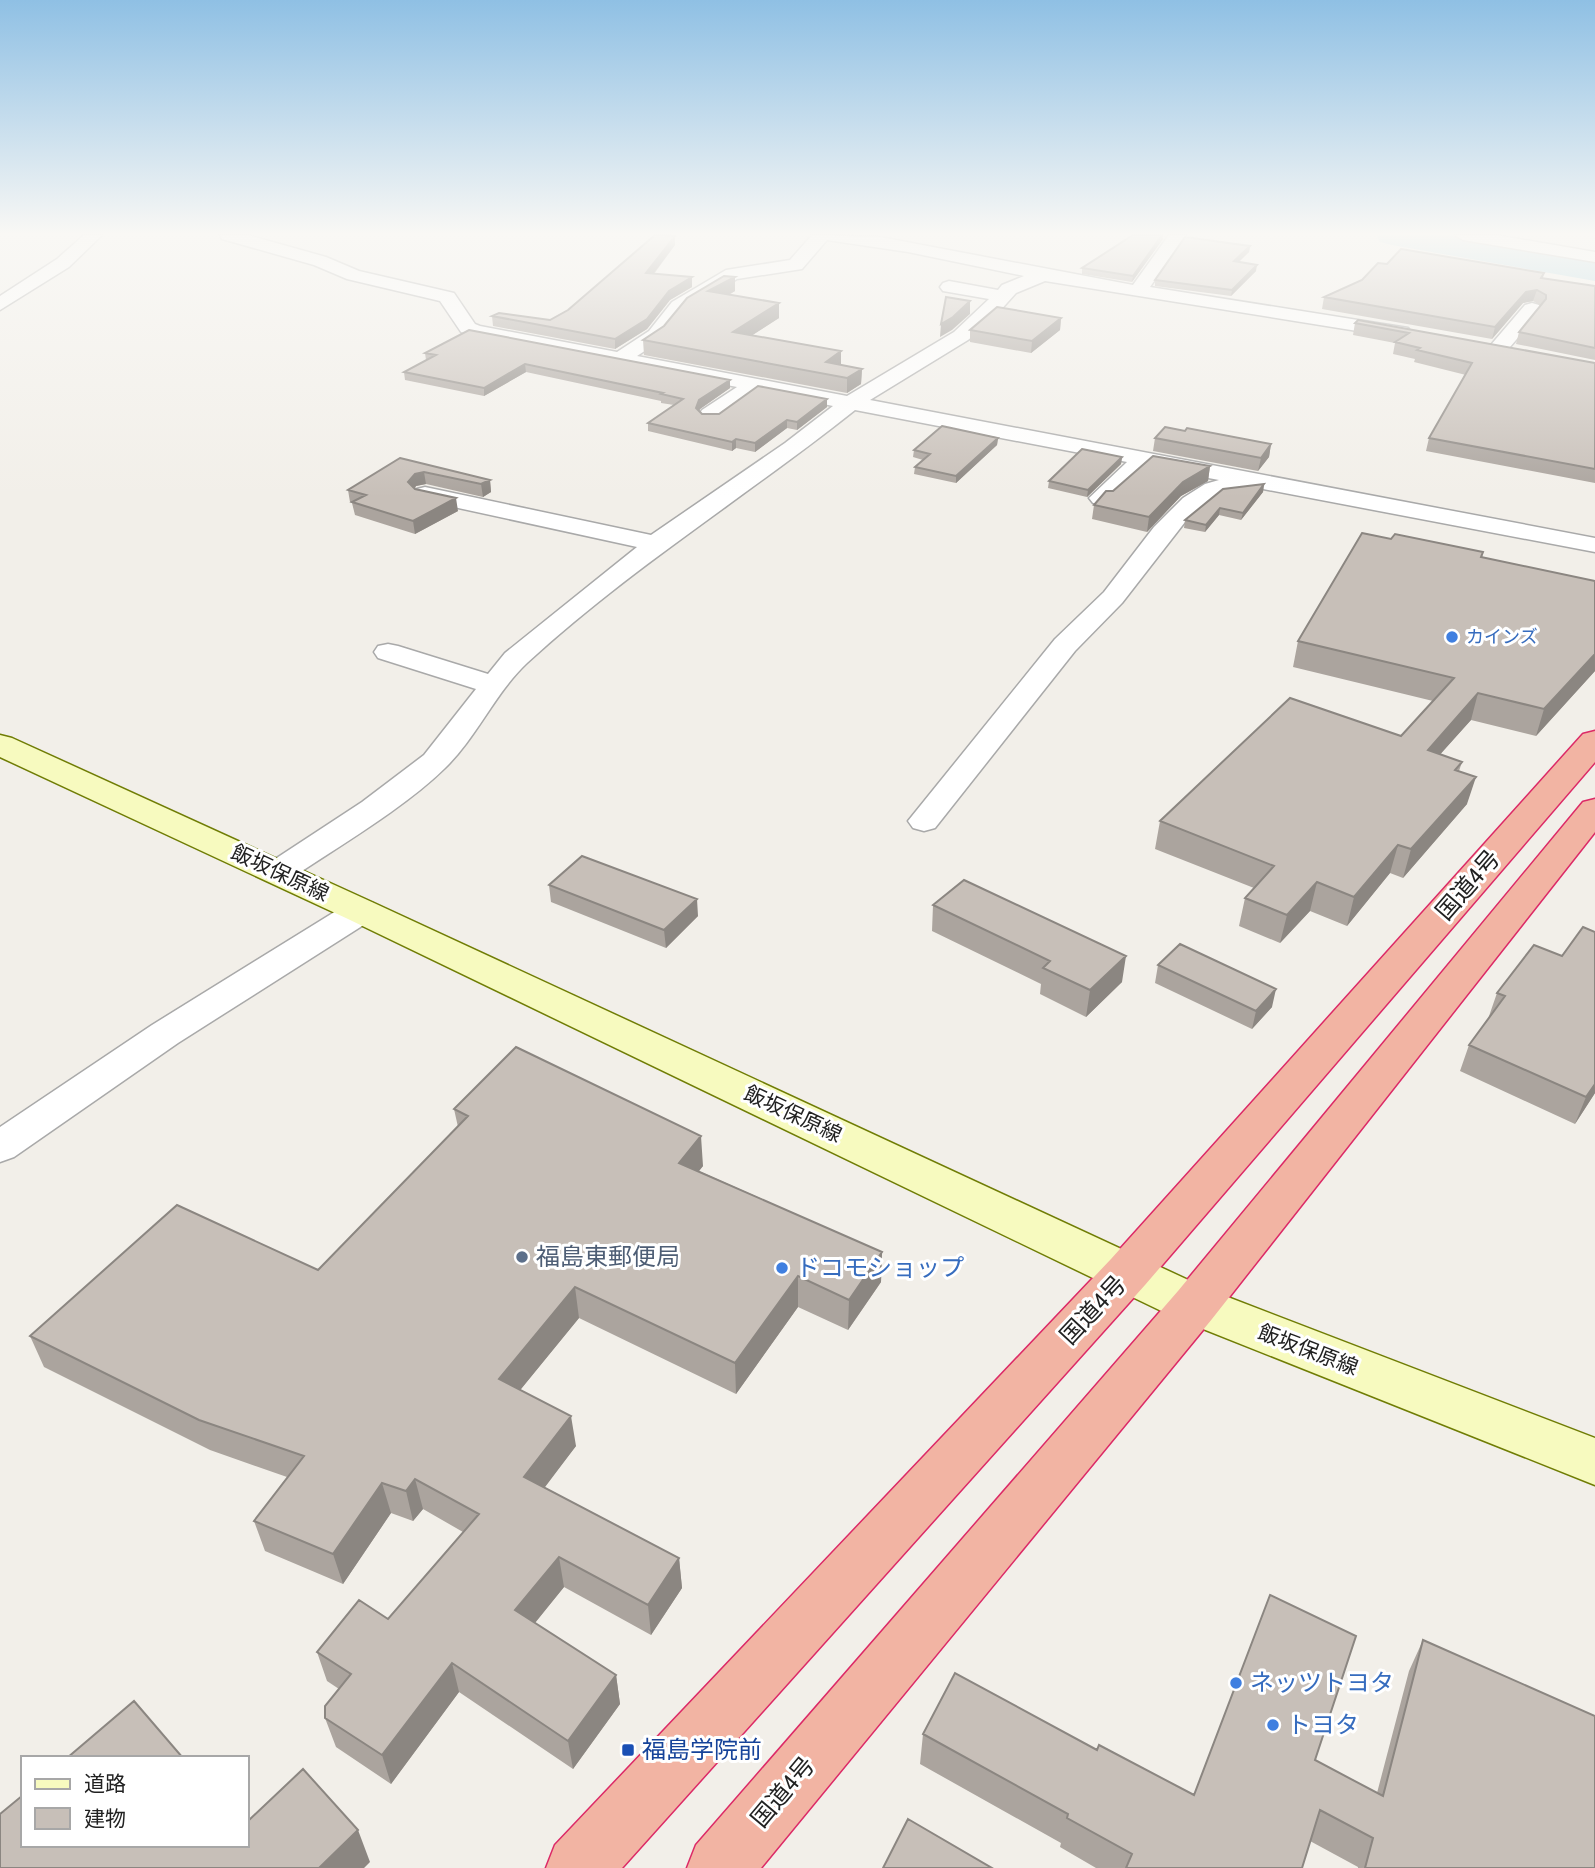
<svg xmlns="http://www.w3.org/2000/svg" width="1595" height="1868" viewBox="0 0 1595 1868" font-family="'Asap Condensed','Noto Sans JP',sans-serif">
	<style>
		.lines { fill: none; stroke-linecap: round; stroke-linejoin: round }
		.river { fill: #aad3df; fill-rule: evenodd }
		.minor-casing { stroke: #a9a9a9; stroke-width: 3 }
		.secondary-casing { stroke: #707d05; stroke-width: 3 }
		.trunk-casing { stroke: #dc2a67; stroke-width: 3 }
		.minor { fill: #fff; fill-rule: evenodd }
		.secondary { fill: #f7fabf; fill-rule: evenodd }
		.trunk { fill: #f2b4a3; fill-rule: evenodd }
		.wall { fill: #aba49e }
		.shaded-wall { fill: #8b8681 }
		.building { fill: #c7bfb8; stroke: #8b8681; stroke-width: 2 }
		.shop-dot { fill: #3f7fe0; stroke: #fff; stroke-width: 2.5 }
		.service-dot { fill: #5c6f8a; stroke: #fff; stroke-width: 2.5 }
		.transit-dot { fill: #1a4fb4; stroke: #fff; stroke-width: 2.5 }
		.labels { text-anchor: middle; stroke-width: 6; stroke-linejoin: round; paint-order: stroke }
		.far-shop-label { font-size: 18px; fill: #366cbe; stroke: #fff; text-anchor: start }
		.street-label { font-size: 21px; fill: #222; stroke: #fff }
		.near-street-label { font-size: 24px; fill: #222; stroke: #fff }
		.near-service-label { font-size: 24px; fill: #4e5e75; stroke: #fff; text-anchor: start }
		.near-shop-label { font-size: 24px; fill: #366cbe; stroke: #fff; text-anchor: start }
		.near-transit-label { font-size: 24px; fill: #164399; stroke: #fff; text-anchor: start }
	</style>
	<rect width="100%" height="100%" fill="#f2efe9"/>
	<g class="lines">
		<path class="river" d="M1376,235H1451L1595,261V281L1392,245L1380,242Z"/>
		<g class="minor-casing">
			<path id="minor" d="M84,235H102L69,267L0,310V296L57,259Z
				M220,235H248L326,257L359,271L454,293L475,324L480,326L617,352L649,331L672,302L726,270L790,260L812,235L880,237L1133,285L1169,235H1186L1150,287L1408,328L1411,332L1401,338L1045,281L1016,293L988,324L968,340L870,400L1595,538V552L1258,488L1221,494L1185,522L1122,603L1075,651L935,828L924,831L913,828L908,821L1055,639L1104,592L1154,527L1183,498L1205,484L1219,480L1150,467L1109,503H1093L1089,498L1127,462L855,410C747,496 629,569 527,663C495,693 477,737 445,768C403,809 339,846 290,879L278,882L266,879L261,872L266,865L362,802L424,755L476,689L378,658L374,652L378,646L388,644L398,646L488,674L505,653L637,547L417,499L413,494L417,489L425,487L651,535L785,443L833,406L758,391L718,420H702L699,415L702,410L737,387L468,335L461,332L440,301L347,279L314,265L222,239ZM827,240L908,252L1024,276L1002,285L998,290L949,281L943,283L940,287L943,291L989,299L954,332L847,396L637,356L663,339L686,310L737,279L802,269Z
				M1455,235H1496L1595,252V262L1463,240Z
				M1532,303L1539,305L1541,309L1539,313L1504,354H1490L1487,350L1490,346L1525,305Z
				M361,900L373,903L378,911L373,919L178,1043L14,1157L0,1162V1127L152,1025L349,903Z"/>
		</g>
		<g class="secondary-casing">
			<path id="secondary" d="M0,735L12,738L374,903L1212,1291L1595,1438V1485L1178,1319L348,919L0,757Z"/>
		</g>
		<g class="trunk-casing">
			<path id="trunk" d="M1595,731V762L1145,1285L622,1868H546L555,1845L1111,1259L1583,734Z
				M1595,799V832L1212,1319L761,1868H687L696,1845L1178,1291L1583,802Z"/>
		</g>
		<use href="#minor" class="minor"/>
		<use href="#secondary" class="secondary"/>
		<use href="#trunk" class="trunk"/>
	</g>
	<path class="wall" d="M1133,235H1163V239L1132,282L1082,274V268Z
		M675,245L654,274L692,287L670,300L647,329L615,349L493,326L492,316L550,320L568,310Z
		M1250,246L1249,252L1239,262L1256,271L1231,296L1155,286V280Z
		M1544,273L1543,278L1595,286V360L1516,344L1519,332L1541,306L1533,301L1523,303L1492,339L1322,309L1324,297L1362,280Z
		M735,277V291L729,295L779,303V318L752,335L841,351V365L862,369L861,384L847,393L644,355L643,340Z
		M1061,318L1060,330L1031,353L970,342V330Z
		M1355,323L1595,363V483L1426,451L1429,438L1466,375L1414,362L1415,359L1393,354L1395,343L1353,335Z
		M425,353L730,380V388L700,409L699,411L702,414H719L827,399V407L797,430L787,428L755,452L736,448L732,451L648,431V423L674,405L661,403V401L526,372L484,396L405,380L404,372L426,360Z
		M998,438L997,445L956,483L914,474L915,467L923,460L913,457L914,450Z
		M1155,438L1271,444L1269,457L1258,471L1153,451Z
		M1122,457L1121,464L1087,497L1048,488L1049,481Z
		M400,458L490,480L491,492L483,497L426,484L416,486L415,489L458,511L415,534L355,515L352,503L350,502L348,490Z
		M1210,466L1208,481L1181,496L1147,532L1092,519L1094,505L1113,491Z
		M1264,484L1263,492L1241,520L1219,515L1205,532L1184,528L1185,520Z
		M1391,539L1483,552L1482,558L1595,581V671L1536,736L1471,720L1440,754L1462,762L1459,771L1467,804L1403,878L1390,873L1347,926L1310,911L1280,943L1239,926L1245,898L1254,888L1155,849L1160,821L1401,736L1433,701L1293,667L1298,641Z
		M549,885L698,916L666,948L551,902Z
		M933,905L1122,982L1086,1017L1040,994L1041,984L932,931Z
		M1534,945L1595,1093L1575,1124L1460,1071L1469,1045L1488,1019L1497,993Z
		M1158,965L1272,1007L1252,1029L1155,983Z
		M454,1109L703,1166L699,1171L882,1252L881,1282L848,1330L798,1307L736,1394L579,1318L520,1390L576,1446L544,1487L679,1558L682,1588L651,1635L564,1587L535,1623L616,1675L620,1704L573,1769L459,1692L391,1784L336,1747L325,1718L339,1689L327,1681L317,1652L388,1619L463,1532L423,1509L413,1521L391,1513L343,1584L265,1551L254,1521L287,1477L210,1450L44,1367L30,1336L318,1270L458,1127Z
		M1423,1640L1595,1868H1358V1867L1310,1841L1302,1868H1096L1060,1847L1061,1843L920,1764L923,1734L1097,1750L1194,1795L1315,1760L1377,1793L1409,1671Z"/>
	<path class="shaded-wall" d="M1162,235H1163V239L1132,282L1133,276Z
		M675,236V245L647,282L646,273Z
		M1250,246L1249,252L1233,267L1234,261Z
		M1257,265L1256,271L1231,296L1232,290Z
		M692,277V287L670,300L647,329L615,349V339L669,291Z
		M735,277V291L709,305L708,291Z
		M1537,290L1533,301L1523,303L1492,339L1495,327L1526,292Z
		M970,301V314L952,330L940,337L941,324Z
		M779,303V318L734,347L733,332Z
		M1061,318L1060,330L1031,353L1032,341Z
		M841,351V367L826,362Z
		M525,364L526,372L484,396V388Z
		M862,369L861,384L847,393V378Z
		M730,380V388L700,409L697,416L696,408L699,400Z
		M827,399V407L797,430V422Z
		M787,420V428L755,452V443Z
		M998,438L997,445L956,483V476Z
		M736,439V448L732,451V442Z
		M1271,444L1269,457L1258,471L1261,458Z
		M1122,457L1121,464L1087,497L1088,490Z
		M1210,466L1208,481L1181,496L1147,532L1149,517L1183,482Z
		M424,472L426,484L416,486L410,494L408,482L415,474Z
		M490,480L491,492L483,497L481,484Z
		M1264,484L1263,492L1241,520L1243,513Z
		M456,498L458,511L415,534L413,521Z
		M1220,508L1219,515L1205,532L1206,525Z
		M1595,654V671L1536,736L1544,709Z
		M1478,693L1471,720L1420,777L1428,750Z
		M1476,777L1467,804L1403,878L1411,849Z
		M1398,845L1390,873L1347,926L1354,897Z
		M1317,882L1310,911L1280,943L1287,915Z
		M697,899L698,916L666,948L664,930Z
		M1126,956L1122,982L1086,1017L1090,990Z
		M1276,989L1272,1007L1252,1029L1256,1011Z
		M1595,1084V1093L1575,1124L1586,1097Z
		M701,1136L703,1166L681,1193L679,1163Z
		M882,1252L881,1282L848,1330L849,1300Z
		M798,1276V1307L736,1394L735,1363Z
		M575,1287L579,1318L504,1410L499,1379Z
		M571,1416L576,1446L530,1507L524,1477Z
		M415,1479L423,1509L413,1521L406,1491Z
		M382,1483L391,1513L343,1584L333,1554Z
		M559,1557L564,1587L521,1640L515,1610Z
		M679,1558L682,1588L651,1635L648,1605Z
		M452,1663L459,1692L391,1784L382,1755Z
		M616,1675L620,1704L573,1769L568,1741Z
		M358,1830L370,1862L364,1868H319Z"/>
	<path class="building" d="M655,235L675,236L646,273L692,277L669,291L647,319L615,339L492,316L499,313L550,320L568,310Z
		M1133,235H1162L1133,276L1082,268Z
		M1185,237L1250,246L1234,261L1257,265L1232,290L1155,280Z
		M1401,249L1544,273L1541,278L1595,286V348L1519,332L1546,299V295L1537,290L1526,292L1495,327L1324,297L1362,280L1378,263L1387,264Z
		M724,276L735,277L708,291L779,303L733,332L841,351L826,362L862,369L847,378L643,340L664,326L687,298Z
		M946,297L970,301L953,317L941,324Z
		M997,307L1061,318L1032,341L970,330Z
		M1358,320L1595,363V469L1429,438L1472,363L1417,350L1420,348L1395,342L1409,333L1355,323Z
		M469,330L730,380L699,400L696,408L702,414H719L758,386L827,399L797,422L787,420L755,443L736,439L732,442L648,423L683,399L661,394L663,393L525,364L484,388L404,372L436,355L425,353Z
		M942,426L998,438L956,476L915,467L930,454L914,450Z
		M1165,427L1185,431L1187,428L1271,444L1261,458L1155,438Z
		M1082,449L1122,457L1088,490L1049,481Z
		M1153,456L1210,466L1183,482L1149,517L1094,505L1106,491H1113Z
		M400,458L490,480L481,484L424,472L415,474L408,482L415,489L456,498L413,521L352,502L366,495L348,490Z
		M1264,484L1243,513L1220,508L1206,525L1185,520L1223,489Z
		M1362,533L1391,539L1395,534L1483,552L1481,557L1595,581V654L1544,709L1478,693L1428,750L1462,762L1455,770L1476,777L1411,849L1398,845L1354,897L1317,882L1287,915L1245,898L1274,866L1160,821L1290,698L1401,736L1454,678L1298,641Z
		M582,856L697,899L664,930L549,885Z
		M964,880L1126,956L1090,990L1043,968L1050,961L933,905Z
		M1583,927L1595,932V1084L1586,1097L1469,1045L1505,996L1497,993L1534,945L1562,956Z
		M1180,944L1276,989L1256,1011L1158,965Z
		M516,1047L701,1136L679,1163L882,1252L849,1300L798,1276L735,1363L575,1287L499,1379L571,1416L524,1477L679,1558L648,1605L559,1557L515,1610L616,1675L568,1741L452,1663L382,1755L325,1718V1706L351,1674L317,1652L359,1600L388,1619L479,1514L415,1479L406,1491L382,1483L333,1554L254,1521L304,1456L199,1420L30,1336L177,1205L318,1270L468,1116L454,1109Z
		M1270,1595L1356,1636L1315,1760L1383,1796L1423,1640L1595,1716V1868H1365L1373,1838L1320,1810L1302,1868H1126L1132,1854L1067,1818L1068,1814L923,1734L955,1673L1097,1750L1099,1745L1194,1795Z
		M134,1701L183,1758H67Z
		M303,1769L358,1830L319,1868H0V1814L23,1795V1845H247V1822Z
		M908,1819L992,1868H883Z"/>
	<linearGradient id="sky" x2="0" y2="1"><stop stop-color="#8fc0e4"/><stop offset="0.47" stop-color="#f9f8f5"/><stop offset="1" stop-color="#f9f8f5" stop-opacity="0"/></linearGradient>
	<rect width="1595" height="497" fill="url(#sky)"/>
	<g class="shop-dot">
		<circle cx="1452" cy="637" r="7"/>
		<circle cx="782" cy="1268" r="7"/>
		<circle cx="1236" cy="1683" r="7"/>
		<circle cx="1273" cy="1725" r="7"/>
	</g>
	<circle class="service-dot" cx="522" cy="1257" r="7"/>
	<rect class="transit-dot" x="621" y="1743" width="14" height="14" rx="3.5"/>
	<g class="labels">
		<g class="far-shop-label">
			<text x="1466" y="643">カインズ</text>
		</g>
		<g class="street-label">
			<text transform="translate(280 873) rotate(25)" y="7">飯坂保原線</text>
			<text transform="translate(793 1114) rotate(25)" y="7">飯坂保原線</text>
			<text transform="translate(1308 1350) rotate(21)" y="7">飯坂保原線</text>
		</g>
		<g class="near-street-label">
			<text transform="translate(1468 885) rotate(-49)" y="8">国道4号</text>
			<text transform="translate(1093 1310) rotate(-47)" y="8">国道4号</text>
			<text transform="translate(783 1792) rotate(-50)" y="8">国道4号</text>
		</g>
		<g class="near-service-label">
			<text x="536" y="1265">福島東郵便局</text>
		</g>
		<g class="near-shop-label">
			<text x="796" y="1276">ドコモショップ</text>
			<text x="1250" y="1691">ネッツトヨタ</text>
			<text x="1287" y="1733">トヨタ</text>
		</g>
		<g class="near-transit-label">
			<text x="642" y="1758">福島学院前</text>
		</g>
	</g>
	<rect x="21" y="1756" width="228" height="91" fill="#ffffff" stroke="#a7a7a7" stroke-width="2"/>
	<rect x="35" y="1779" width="35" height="10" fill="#f7fabf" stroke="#a7a7a7" stroke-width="2"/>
	<text x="84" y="1791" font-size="21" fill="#222222">道路</text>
	<rect x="35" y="1808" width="35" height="21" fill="#c7bfb8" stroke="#a7a7a7" stroke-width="2"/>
	<text x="84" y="1826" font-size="21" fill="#222222">建物</text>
</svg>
